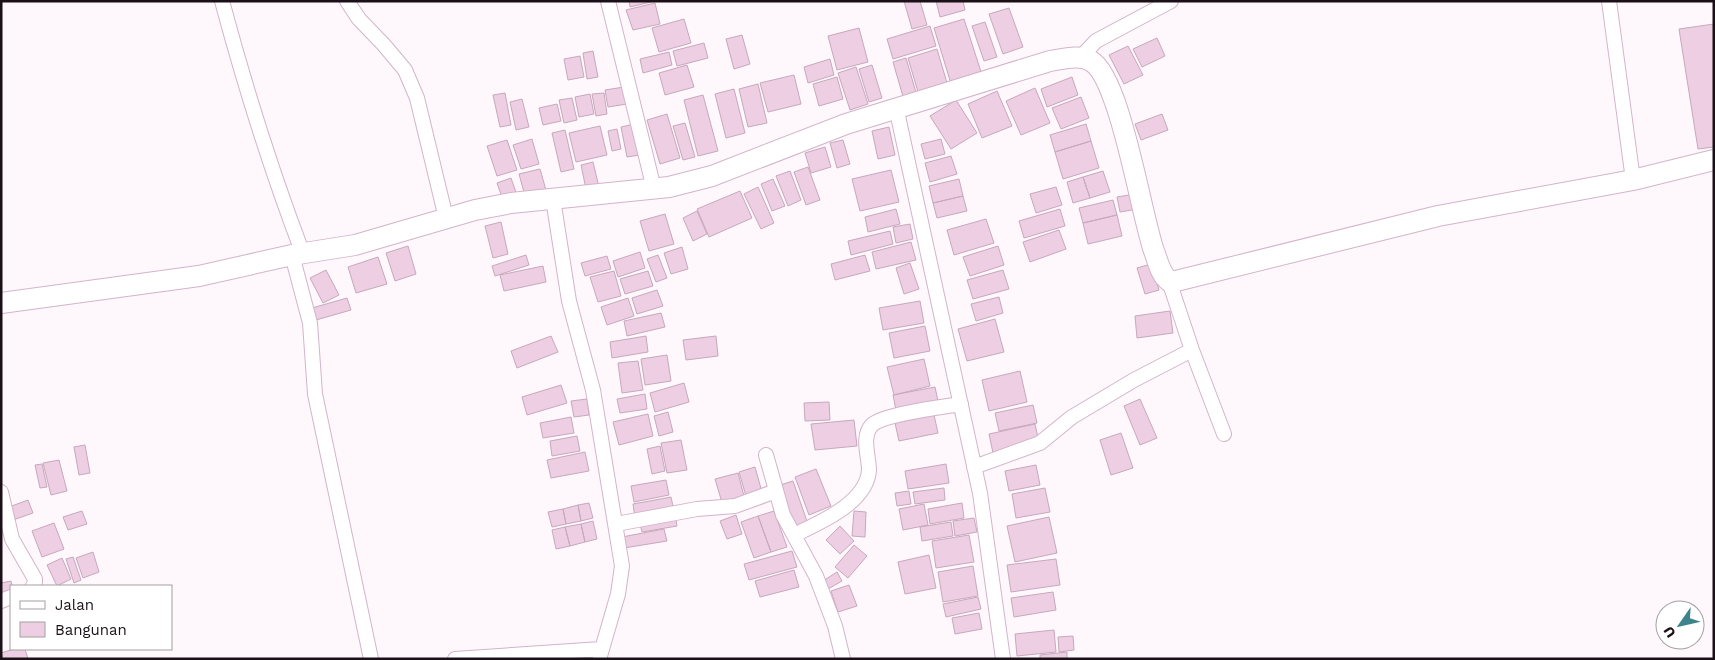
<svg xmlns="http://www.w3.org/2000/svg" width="1715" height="660" viewBox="0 0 1715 660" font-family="'Work Sans',sans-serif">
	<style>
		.building { fill: #eecee3; stroke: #c7a8bc }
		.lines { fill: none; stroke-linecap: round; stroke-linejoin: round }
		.street-casing { stroke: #d3b4c9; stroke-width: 16 }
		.secondary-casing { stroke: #d3b4c9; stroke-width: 22 }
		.street { stroke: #fff; stroke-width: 14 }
		.secondary { stroke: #fff; stroke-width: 20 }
	</style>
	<rect width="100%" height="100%" fill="#fef7fc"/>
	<path class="building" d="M629,1H655L630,7Z
		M904,1H920L927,25L912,29Z
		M936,1H963L965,10L940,17Z
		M655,3L660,24L633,30L626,10Z
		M1009,8L1023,47L1003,54L989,14Z
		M684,19L691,43L659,52L652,28Z
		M964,19L983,78L952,87L934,28Z
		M985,22L997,57L984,61L972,26Z
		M1714,24V147L1698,149L1679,29Z
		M930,26L936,46L893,59L887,39Z
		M859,28L868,62L837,70L828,36Z
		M742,35L750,64L734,69L726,39Z
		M1157,38L1165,56L1142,67L1133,49Z
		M704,43L708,58L677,66L673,51Z
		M1128,46L1143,75L1124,84L1109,55Z
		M937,49L947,83L918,92L908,58Z
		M593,51L598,77L587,79L583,53Z
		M669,52L672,65L643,73L640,59Z
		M580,56L584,77L568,80L564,59Z
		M906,58L917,96L904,100L893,62Z
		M830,59L834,75L808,83L804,67Z
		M687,65L694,87L665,95L659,73Z
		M872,65L882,98L869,102L859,69Z
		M856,67L868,104L850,110L838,73Z
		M794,75L801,104L768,112L760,83Z
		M837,77L843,99L819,106L813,84Z
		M1072,77L1078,95L1047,107L1041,89Z
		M758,84L767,123L748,127L739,89Z
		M624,87L627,104L608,107L605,90Z
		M1035,88L1050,123L1021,135L1006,101Z
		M734,89L745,133L726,138L715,94Z
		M997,91L1012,126L982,138L968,104Z
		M505,93L511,125L500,127L493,95Z
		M604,93L607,114L596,116L592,94Z
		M590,94L594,114L579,117L575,97Z
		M703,95L718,151L698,156L684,100Z
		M1081,97L1089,118L1061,129L1052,108Z
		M572,98L577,120L564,123L559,100Z
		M522,99L529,127L516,130L510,102Z
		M956,100L977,133L951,149L930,116Z
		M557,104L561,121L543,125L539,108Z
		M667,114L680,158L660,164L647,120Z
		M1162,114L1168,130L1141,140L1135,124Z
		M685,123L695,157L683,160L673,126Z
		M634,124L640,155L627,157L621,127Z
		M1086,124L1091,141L1055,152L1050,135Z
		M600,126L607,155L576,162L569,133Z
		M889,127L895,155L878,159L872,131Z
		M617,129L621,149L612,151L608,131Z
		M565,130L574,169L561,172L552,133Z
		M532,139L539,164L521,169L513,145Z
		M941,139L945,154L925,159L921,144Z
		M507,140L517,170L497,176L487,146Z
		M843,140L850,164L837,168L830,143Z
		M1091,141L1099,168L1063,179L1055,152Z
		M825,147L831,167L811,173L805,153Z
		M951,156L957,174L930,182L925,163Z
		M593,162L599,187L586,189L581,165Z
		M808,167L820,200L806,205L794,172Z
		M540,169L546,190L525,196L519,174Z
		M891,170L899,202L860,211L852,179Z
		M790,171L801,200L788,206L776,176Z
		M1103,171L1110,192L1090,198L1083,177Z
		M1083,177L1090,198L1073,203L1067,182Z
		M511,178L518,198L504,203L497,183Z
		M773,179L785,206L772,211L761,184Z
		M959,179L963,196L933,203L929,186Z
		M758,187L774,223L761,229L744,194Z
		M1056,187L1062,205L1036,213L1030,194Z
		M740,191L752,218L709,237L697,209Z
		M1135,194L1138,209L1120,212L1117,197Z
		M963,196L967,211L937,218L933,203Z
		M1113,200L1117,215L1083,223L1079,208Z
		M896,209L900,224L868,232L865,217Z
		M1060,209L1065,226L1024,238L1019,221Z
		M697,211L707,234L693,241L683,218Z
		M665,214L674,244L649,251L640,221Z
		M1117,215L1122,236L1088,244L1083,223Z
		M986,219L994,243L954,255L947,230Z
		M501,222L508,254L493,258L485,226Z
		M910,224L913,239L896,243L893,227Z
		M1059,230L1066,249L1030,262L1023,242Z
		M890,231L893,244L851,255L848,241Z
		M911,242L916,260L876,269L872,252Z
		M408,246L416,274L395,281L386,253Z
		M998,246L1004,265L970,276L963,257Z
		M682,247L688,269L671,274L664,253Z
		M640,252L645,268L618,277L613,261Z
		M526,255L529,265L495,276L492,266Z
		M658,255L667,278L656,282L647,259Z
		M865,255L870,271L835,280L831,264Z
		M607,256L611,269L585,276L581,263Z
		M378,257L387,284L356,293L348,267Z
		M910,263L919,289L904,294L896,268Z
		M1151,264L1159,290L1145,294L1137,268Z
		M543,266L546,282L504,291L500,275Z
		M326,270L339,295L323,303L310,278Z
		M1003,270L1009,289L973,299L967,280Z
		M614,271L621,296L598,302L590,277Z
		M648,271L653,286L625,294L620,279Z
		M657,290L663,306L637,314L632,298Z
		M999,297L1003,313L976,321L971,304Z
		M347,298L351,310L316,320L312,308Z
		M628,298L634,316L607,325L601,307Z
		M920,301L924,323L883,330L879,308Z
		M1170,311L1173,333L1137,338L1135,316Z
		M661,313L665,327L627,336L624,321Z
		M995,319L1004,352L967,361L958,329Z
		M925,326L930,351L894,358L889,333Z
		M551,336L558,352L517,368L511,351Z
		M646,336L648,352L612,358L610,342Z
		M716,336L718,356L686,360L683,340Z
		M667,355L671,381L645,385L641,359Z
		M924,359L930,386L894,395L887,367Z
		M638,361L643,390L622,393L618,363Z
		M1020,371L1027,402L989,411L982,380Z
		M684,383L689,402L655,412L650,393Z
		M561,385L567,403L527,415L522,397Z
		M935,387L939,406L897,415L893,395Z
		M645,394L647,409L620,413L617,399Z
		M587,399L589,415L574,417L571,401Z
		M1140,399L1157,438L1140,445L1124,406Z
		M829,402L830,420L805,421L804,403Z
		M1033,405L1037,423L999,431L995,413Z
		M668,412L673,432L659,436L654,416Z
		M648,414L653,436L619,445L613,422Z
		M934,415L938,433L899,441L895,423Z
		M571,417L574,433L543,438L540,423Z
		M854,420L857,446L815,450L811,424Z
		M1035,424L1039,442L993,453L989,434Z
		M1121,433L1133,468L1111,475L1100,440Z
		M577,436L580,451L552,456L550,441Z
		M681,440L687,470L667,473L661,443Z
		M85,445L90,473L79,475L74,447Z
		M660,446L665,471L652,474L647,449Z
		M585,452L589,471L551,478L547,460Z
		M59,460L67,491L51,495L43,463Z
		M42,464L47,487L40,488L35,465Z
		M946,464L949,483L908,489L905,471Z
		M1036,465L1040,485L1009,491L1005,471Z
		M755,467L762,492L746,496L739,472Z
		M816,469L831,506L809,515L795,477Z
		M738,473L745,500L723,506L715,479Z
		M666,480L669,495L634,502L631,486Z
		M793,481L809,527L796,531L780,485Z
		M944,488L945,500L915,504L913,492Z
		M1045,488L1050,512L1016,518L1012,494Z
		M909,491L911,504L897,506L895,493Z
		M671,497L674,511L635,518L633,504Z
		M28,500L33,513L13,520L9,507Z
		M589,503L593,518L581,521L578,505Z
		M962,503L964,518L930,524L928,509Z
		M924,504L928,525L903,530L899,509Z
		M578,505L581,521L566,524L563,509Z
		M563,509L566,524L552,527L548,512Z
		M82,511L87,524L68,530L63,517Z
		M774,511L787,547L771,552L758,516Z
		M854,511L866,512L865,537L852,536Z
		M675,513L677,526L642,532L639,520Z
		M736,515L742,534L727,539L720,521Z
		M758,516L771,552L754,558L741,522Z
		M1049,517L1057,553L1015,562L1007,526Z
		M974,518L977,532L955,536L953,521Z
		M593,521L597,539L585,542L581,524Z
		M951,522L953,536L922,541L920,527Z
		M54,523L64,549L42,557L32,531Z
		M581,524L585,542L570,546L565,527Z
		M840,526L854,541L840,554L826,540Z
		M565,527L570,546L556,549L552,530Z
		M664,529L667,541L624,548L622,537Z
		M969,535L974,562L936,568L932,541Z
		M854,545L867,556L848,578L835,567Z
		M792,551L797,567L749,580L744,564Z
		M93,552L99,572L83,578L76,558Z
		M929,555L936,588L905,594L898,562Z
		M73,557L81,580L74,583L66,559Z
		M62,558L71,579L57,586L47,565Z
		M1056,559L1060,585L1011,592L1007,565Z
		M973,566L978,596L943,602L938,572Z
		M794,570L799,587L760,597L755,581Z
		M837,572L842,581L828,589L823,581Z
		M11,581L12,586L11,594L1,597V583Z
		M849,585L857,606L838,612L831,591Z
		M1053,592L1056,610L1014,617L1011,598Z
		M978,597L981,609L946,617L943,604Z
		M979,613L982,629L955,634L952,618Z
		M1054,630L1056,652L1017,656L1015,634Z
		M1073,636L1074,650L1059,652L1058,637Z
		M14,649H25L28,659H3L1,653Z
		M1067,652V659H1040V655Z"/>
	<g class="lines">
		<g class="street-casing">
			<path id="street" d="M222,1C245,87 271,170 303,254
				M347,1L359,19L384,45L405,70L417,98L446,218
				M608,1L654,189
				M1609,1L1633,180
				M1081,57L1096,41L1171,1
				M896,107L980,493L1003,659
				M553,199L569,301L593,390L622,566L618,594L600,656V659
				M292,255L310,323L315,394L371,659
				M1169,281L1192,350L1224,434
				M766,455L783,515L816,576L835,626L843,659
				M974,467L1040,443L1072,417L1134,380L1192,350
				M1,492L12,539L35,579V582L33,586
				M616,524L697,509L735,506L776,491
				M794,535C819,523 867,503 869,470C869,457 861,436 872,425C883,414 943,407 961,404
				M1,601L11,597
				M455,659L601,649"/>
		</g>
		<g class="secondary-casing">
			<path id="secondary" d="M1,303L199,276L292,255L355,245L475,210L511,203L669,187L712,176L846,124L1050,61C1063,59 1079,54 1091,61C1120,77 1141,214 1154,251C1158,261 1160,274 1169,281H1176L1438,216L1633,180L1714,160"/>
		</g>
		<use href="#street" class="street"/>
		<use href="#secondary" class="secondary"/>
	</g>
	<rect width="1715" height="660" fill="none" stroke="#1b1017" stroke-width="5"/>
	<rect x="10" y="585" width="162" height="65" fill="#ffffff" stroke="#a49fa2"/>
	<rect x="20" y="601" width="25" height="8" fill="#ffffff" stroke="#a49fa2"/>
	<text x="55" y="610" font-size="15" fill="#1b1017">Jalan</text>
	<rect x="20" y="622" width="25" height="15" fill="#eecee3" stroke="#a49fa2"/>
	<text x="55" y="635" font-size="15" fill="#1b1017">Bangunan</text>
	<g transform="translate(1680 625) rotate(236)"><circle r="24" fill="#ffffff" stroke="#a49fa2"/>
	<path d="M0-4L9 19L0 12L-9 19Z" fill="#3c838d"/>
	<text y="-8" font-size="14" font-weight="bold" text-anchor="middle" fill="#1b1017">U</text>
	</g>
</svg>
